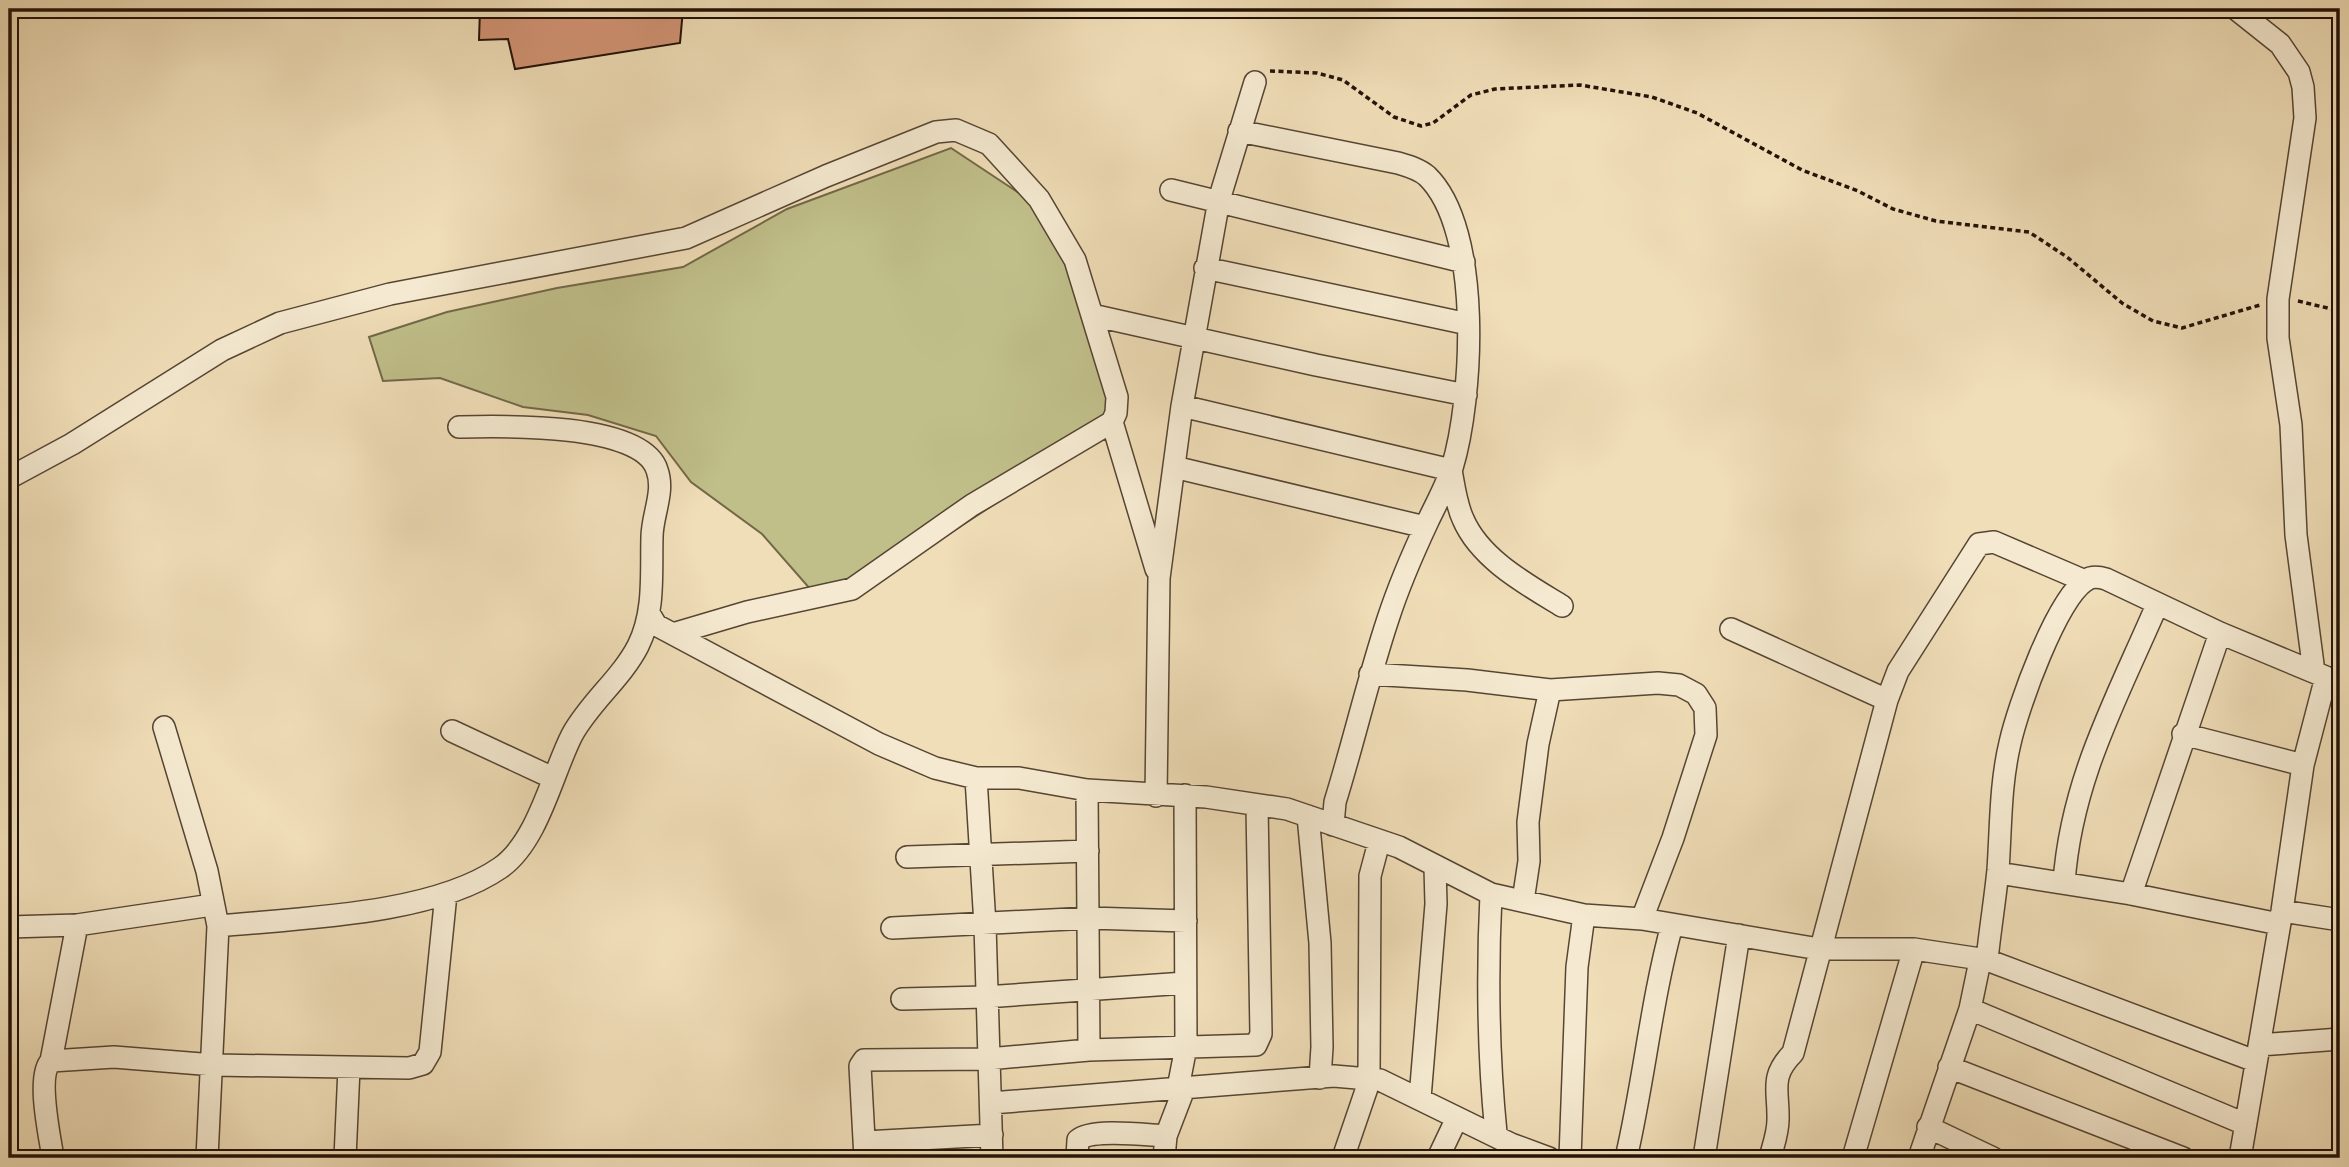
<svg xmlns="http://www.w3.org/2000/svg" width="2349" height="1167" viewBox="0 0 2349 1167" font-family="'EB Garamond',serif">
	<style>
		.green { fill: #c0bf8a; stroke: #716848; stroke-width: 2 }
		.building { fill: #d29475; stroke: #221207; stroke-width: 2 }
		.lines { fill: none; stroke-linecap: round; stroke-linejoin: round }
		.minor-casing { stroke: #564533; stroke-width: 24 }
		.path { stroke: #221207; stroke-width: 3.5; stroke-dasharray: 5 3.5; stroke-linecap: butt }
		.minor { stroke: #f5ead1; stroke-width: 21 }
	</style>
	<rect width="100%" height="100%" fill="#f0deb8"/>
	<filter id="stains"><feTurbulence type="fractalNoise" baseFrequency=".00286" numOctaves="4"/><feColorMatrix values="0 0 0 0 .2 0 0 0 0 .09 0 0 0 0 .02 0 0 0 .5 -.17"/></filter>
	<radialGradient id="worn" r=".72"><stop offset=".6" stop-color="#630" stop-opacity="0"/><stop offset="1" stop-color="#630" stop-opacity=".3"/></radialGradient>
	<path class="green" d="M951,148L1025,197L1064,245L1112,412L1098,437L853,596L818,598L762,534L691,482L656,436L588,415L523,407L440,378L383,381L369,337L447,312L557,288L683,267L787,209Z"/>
	<path class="building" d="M480,9H683L680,43L515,69L508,39L479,40Z"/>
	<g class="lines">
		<g class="minor-casing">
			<path id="minor" d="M2236,9L2280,44L2299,72L2303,87L2305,118L2278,299V338L2291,425L2296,535L2314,672
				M1239,131L1398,163C1408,166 1419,169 1427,176C1483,230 1473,399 1452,468C1446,486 1436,504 1428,521C1413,553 1399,585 1388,619C1368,679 1354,741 1335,802L1333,825
				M1171,190L1464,262
				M1205,268L1468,324
				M1092,315L1316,365L1466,395
				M1182,406L1451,470C1454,486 1456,504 1463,519C1480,559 1526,584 1562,606
				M1112,422L1156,569
				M1174,467L1425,527
				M9,478L72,444L222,350L280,323L390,294L686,238L826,176L936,132L956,130L989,144L1039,199L1075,260L1117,397L1116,413L1112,422L972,505L852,589L747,612L676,633
				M650,615L656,625L879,744L935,768L976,778H1019L1087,790L1206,797L1287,809L1399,847L1491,894L1584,915L1642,919L1819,949H1914L1987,960L2255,1061
				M1731,629L1887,700
				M1370,674L1467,680L1550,690L1658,683L1679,685L1696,694L1705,708L1706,735L1673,838L1642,919
				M164,727L207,871L218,926L207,1158
				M452,731L553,778
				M2183,734L2303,765
				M976,778L985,925L992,1158
				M1087,790L1089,1050
				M1156,796L1159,578L1182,406L1219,200L1255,82
				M1308,816L1320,943L1322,1047L1320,1078
				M907,857L1088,851
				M1998,873L2131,894L2279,924
				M2064,883C2071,780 2117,698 2157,605
				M1491,894C1487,975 1488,1053 1496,1133
				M2131,894L2220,633
				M1523,901L1529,861L1528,822L1538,744L1550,690
				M2282,911L2340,920
				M218,926C300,918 432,915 500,868C538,842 552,774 572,735C590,702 621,679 638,646C655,612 651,574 652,537C652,515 665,492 657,470C642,422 500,426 459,427
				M9,927L77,925L212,905
				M892,928L1090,918L1186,921
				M1987,960C1990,930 1995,900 1998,870C2001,827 2000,785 2010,743C2018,707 2056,600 2086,580C2092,576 2099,577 2106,579L2220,633L2340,683
				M902,999L985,997L1185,983
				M1970,1009L2245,1124
				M2259,1045L2340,1039
				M51,1061L77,925
				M1949,1067L2183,1158
				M1369,1077L1370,876L1379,842
				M1178,1088L1186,1047L1185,795
				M1420,1098L1436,904L1435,867
				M991,1103L1334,1076L1380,1080L1511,1144L1549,1158
				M1928,1127L1993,1158
				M865,1142L992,1135
				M53,1158C50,1137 36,1076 51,1061L114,1057L214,1065L409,1068L423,1064L430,1052L446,894
				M345,1158L349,1068
				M865,1158L860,1066L864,1060L988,1059L1089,1050L1256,1045L1261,1034L1257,806
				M1077,1158L1078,1140C1093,1128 1145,1135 1166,1136
				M1164,1158L1166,1136L1184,1089
				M1343,1158L1370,1079
				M1438,1158L1457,1118
				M1570,1158L1577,967L1584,915
				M1626,1158C1644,1081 1651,1002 1672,925
				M1704,1158L1739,935
				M1770,1158C1773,1146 1778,1133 1778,1120C1779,1091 1769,1077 1793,1053L1887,700L1898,671L1979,544L1994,542L2085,581
				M1853,1158L1914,949
				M1919,1158L1970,1009L1980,961
				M2240,1158L2282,911L2303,765L2326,677"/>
		</g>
		<path class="path" d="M1270,71L1317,73L1343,80L1394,117L1421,126L1433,123L1471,95L1495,89L1580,85L1652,97L1697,113L1802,170L1858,191L1893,209L1936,221L2029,232L2067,257L2122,303L2153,321L2182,328L2260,305
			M2298,301L2340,311"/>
		<use href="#minor" class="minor"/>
	</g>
	<rect width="2349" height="1167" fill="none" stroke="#f0deb8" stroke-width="35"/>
	<rect x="10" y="10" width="2328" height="1146" fill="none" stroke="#221207" stroke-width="3.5"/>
	<rect x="18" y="18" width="2314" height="1132" fill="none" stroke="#221207" stroke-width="2"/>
	<rect width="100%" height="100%" filter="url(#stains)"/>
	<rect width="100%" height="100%" fill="url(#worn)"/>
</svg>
